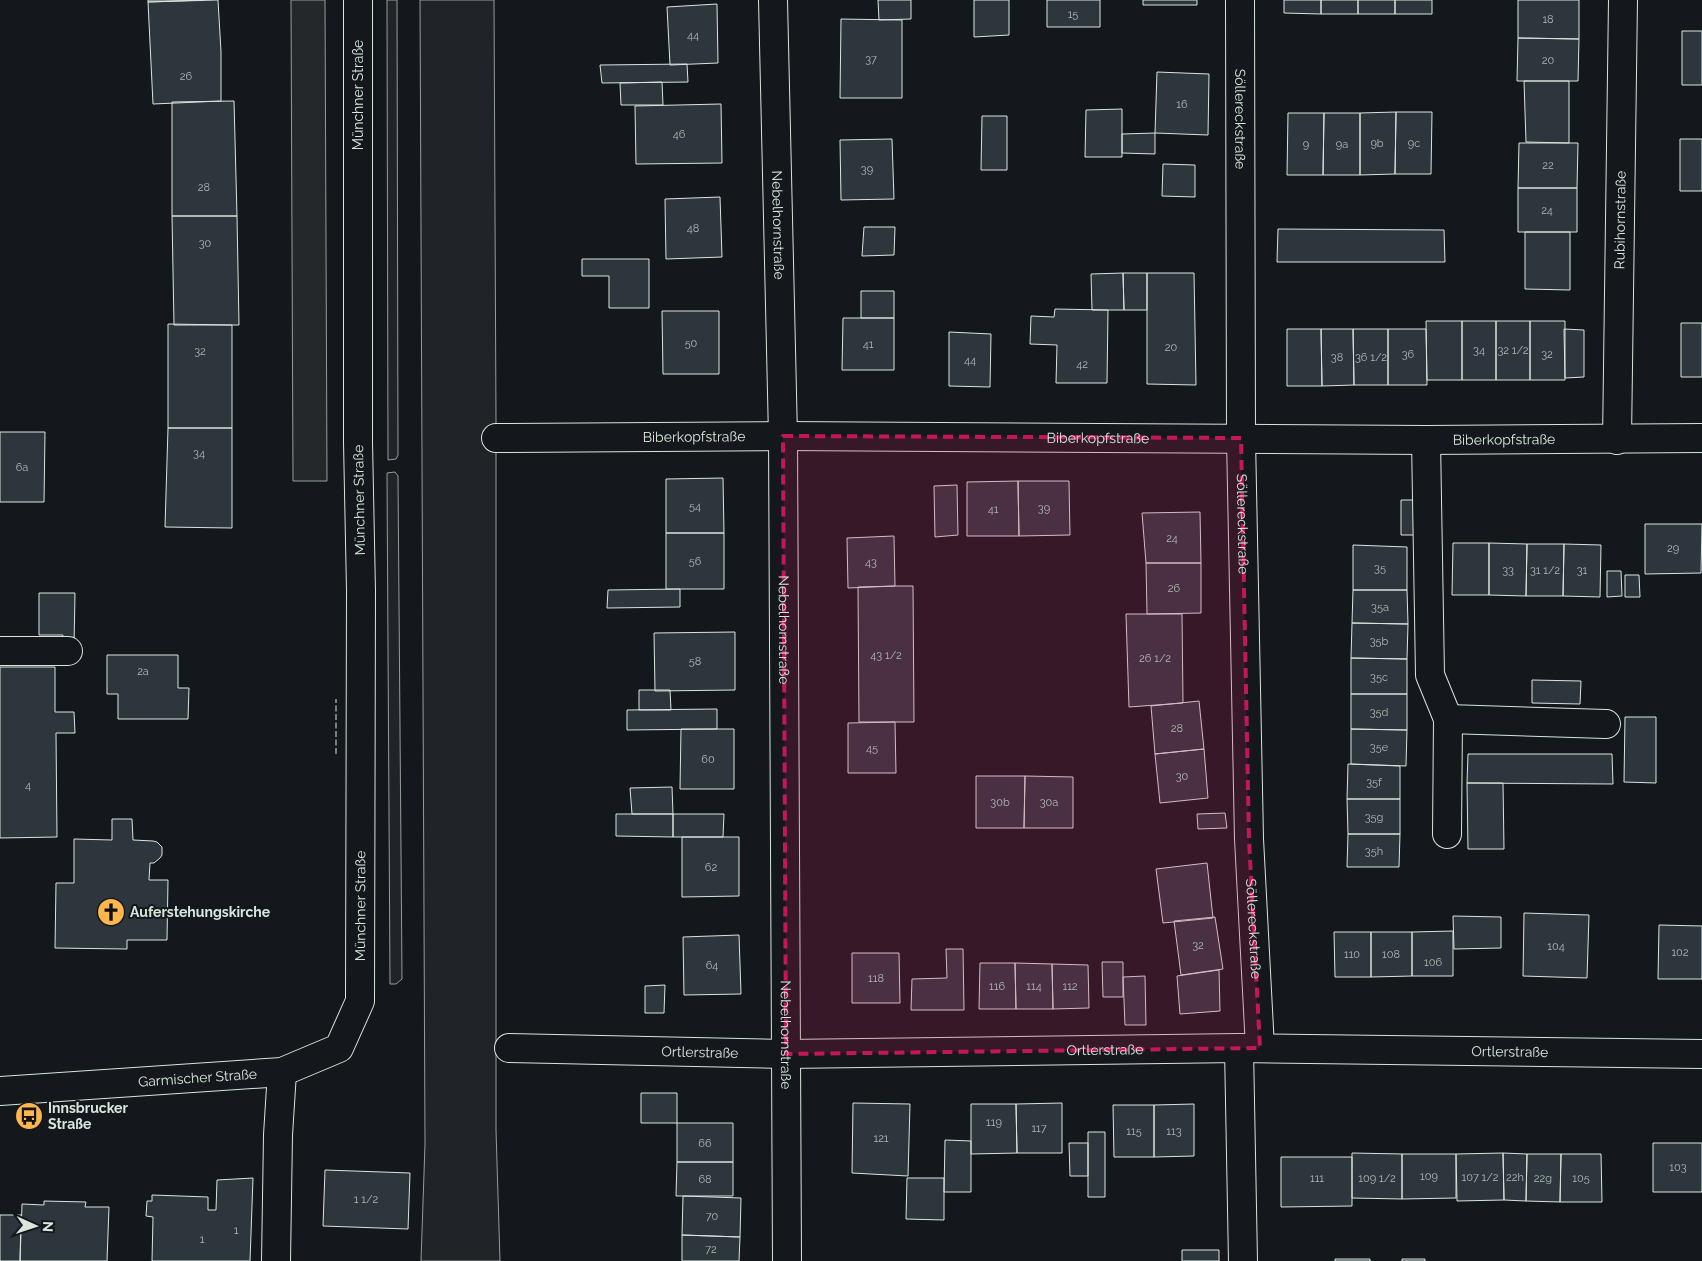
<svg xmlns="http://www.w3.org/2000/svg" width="1702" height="1261" viewBox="0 0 1702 1261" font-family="Raleway,sans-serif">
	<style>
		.green { fill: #202428; stroke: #939e99 }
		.parking { fill: #24282b; stroke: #939e99 }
		.building { fill: #2c363c; stroke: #d8e6dc }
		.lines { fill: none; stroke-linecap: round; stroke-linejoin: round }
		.minor-casing { stroke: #d8e6dc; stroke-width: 30 }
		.minor { stroke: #14181c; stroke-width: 28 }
		.fence { stroke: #d8e6dc; stroke-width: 1; stroke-dasharray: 6 2.5; stroke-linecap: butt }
		.marked { fill: #c2185b; fill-opacity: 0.2; stroke: #c2185b; stroke-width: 4; stroke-dasharray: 10 6; stroke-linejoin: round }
		.labels { text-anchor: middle; stroke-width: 4; stroke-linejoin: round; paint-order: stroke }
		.number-label { font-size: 11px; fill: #adbab4 }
		.street-label { font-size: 14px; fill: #d8e6dc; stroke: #14181c }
		.poi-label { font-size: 14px; font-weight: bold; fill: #d8e6dc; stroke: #14181c; text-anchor: start }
	</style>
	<rect width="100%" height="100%" fill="#14181c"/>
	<path class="green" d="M387,0H397L398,455L396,459L388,460Z
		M420,0H494L496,422V1130L500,1261H421L425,1144Z
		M395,472L398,476L402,979L396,984H390L387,473Z"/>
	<path class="parking" d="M291,0H325L327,481H293Z"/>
	<path class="building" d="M148,0H203L148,2Z
		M218,0L221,52V101L153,104L148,2Z
		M878,0H911V19L879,20Z
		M974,0H1009V35L974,37Z
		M1047,0H1100V27H1047Z
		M1143,0H1197V5H1143Z
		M1284,0H1321V14L1284,13Z
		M1321,0H1358V14H1321Z
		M1358,0H1395V14H1358Z
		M1395,0H1432V14H1395Z
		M1518,0H1579V39L1518,38Z
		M717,4L718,63L670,65L667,7Z
		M841,19L902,20V98H840Z
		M1682,31H1702V85H1682Z
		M1518,38L1579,39L1578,81H1517Z
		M687,64L688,82L602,83L600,65Z
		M1157,72L1209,74L1208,135L1155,133Z
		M1524,81H1569V143L1526,142Z
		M662,82L663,105H621L620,83Z
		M234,101L237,216H172V102Z
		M721,104L722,163L636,164L635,106Z
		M1122,109V157H1085L1086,110Z
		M1396,112H1432L1431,174H1395Z
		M1396,112L1395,174L1360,175V113Z
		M1288,113H1324L1323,175H1287Z
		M1324,113H1360V175H1323Z
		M982,116H1007V170H981Z
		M1155,133V154L1122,153V134Z
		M892,139L894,199L841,200L840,140Z
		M1680,139H1702V191H1680Z
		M1519,143H1578L1577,188H1518Z
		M1163,164L1195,165V197L1162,196Z
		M1518,188H1577V232H1518Z
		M720,197L722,257L666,259L665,199Z
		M172,216H237L239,325H174Z
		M864,227H895L894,255L862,256Z
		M1278,229L1444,230L1445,262H1277Z
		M1525,232H1570V290L1525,289Z
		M582,259H649V308H609V276H582Z
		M1123,273H1147V310H1124Z
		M1123,273L1124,310H1092L1091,274Z
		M1147,273H1194L1196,385L1147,384Z
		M861,291H894V318H861Z
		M1055,309L1108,310L1107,383H1056L1057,345L1030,344L1031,316L1054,317Z
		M662,311H719V374H663Z
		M843,318H894V370H842Z
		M1426,321H1462V380H1427Z
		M1462,321H1496V380H1462Z
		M1496,321H1530V380H1496Z
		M1530,321H1565V380H1530Z
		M1681,323H1702V377H1681Z
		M168,324L232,325V428H168Z
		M1287,329H1321L1322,386H1287Z
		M1321,329H1353L1354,385L1322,386Z
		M1353,329H1388V385H1354Z
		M1388,329H1426L1427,385H1388Z
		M1564,329L1584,330V377L1565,378Z
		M949,332L991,334L990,387L949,386Z
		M168,428H232V528L165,527Z
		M0,432H45L44,502H0Z
		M723,478L724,533H666V479Z
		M1018,481L1019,536H967V482Z
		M1018,481H1069L1070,535L1019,536Z
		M957,485L958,535L935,537L934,486Z
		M1401,500H1419L1420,535H1401Z
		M1200,512L1201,563H1146L1142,513Z
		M1645,524H1702L1701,573L1645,574Z
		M666,533H724V589H666Z
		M894,536L895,586L848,588L847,538Z
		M1453,543H1489V595H1452Z
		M1489,543L1527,544L1526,596L1489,595Z
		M1527,544H1564L1563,596H1526Z
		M1564,544L1601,545L1600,597L1563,596Z
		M1353,545L1407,547V590H1353Z
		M1146,563H1201V613L1147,614Z
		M1607,571H1621L1622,596L1607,597Z
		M1625,575H1639L1640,597H1625Z
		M895,586H913L914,722H859L858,587Z
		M680,589V607L607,608L608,590Z
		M1353,590H1407L1408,624L1352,623Z
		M39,593H75L74,646H62L63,635H39Z
		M1126,614H1182L1183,703L1129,707Z
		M1352,623L1408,624L1407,659L1351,658Z
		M735,632V690L655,691L654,633Z
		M107,655H178V688H189L188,719H118V694H107Z
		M1351,658L1407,659V694H1351Z
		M0,667H55V712H74L75,733H56L57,837L0,838Z
		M1532,680L1581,681L1580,704L1532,703Z
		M639,690H670L671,710H639Z
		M1351,694H1407V730L1351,729Z
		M1199,701L1204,749L1155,754L1151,706Z
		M717,709V729L627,730V710Z
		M1625,717H1656V783L1624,782Z
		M895,722L896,773H848V723Z
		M681,729H734V789H680Z
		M1351,729L1407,730L1406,766L1351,764Z
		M1204,749L1208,798L1160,803L1155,754Z
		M1468,754H1612L1613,784L1467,783Z
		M1348,764L1400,766V799H1347Z
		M976,776H1025L1024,828H976Z
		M1025,776L1073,777V828H1024Z
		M1467,783H1503L1504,849H1468Z
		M672,787L673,814H632L630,788Z
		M1347,799H1400V834H1348Z
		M1225,813L1227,828L1198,829L1197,814Z
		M616,814H673V837L616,836Z
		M673,814H724L723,837H673Z
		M112,819H132L133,840L153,841L157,842L162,847V855L160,858L154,863H150L149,880H168L167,940H127V949L55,948L56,883H74V839L112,840Z
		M1348,834H1400L1399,867H1347Z
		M682,837H739V896L682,897Z
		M1207,863L1213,918L1163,923L1156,869Z
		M1524,913L1589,915L1587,978L1523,976Z
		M1453,916L1501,917V948L1454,949Z
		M1215,917L1223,969L1181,975L1174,921Z
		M1659,925L1702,926V979H1658Z
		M1453,931V976H1412V932Z
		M1334,932H1371V977H1335Z
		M1371,932H1412V976L1371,977Z
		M739,935L741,994L684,995L683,937Z
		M946,949H963L964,1010H911L912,979L947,978Z
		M852,953H899L900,1003H852Z
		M1102,962H1123V997H1103Z
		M980,963H1015L1016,1009H979Z
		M1015,963L1052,964L1053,1009H1016Z
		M1052,964L1088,965L1089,1008L1053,1009Z
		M1219,970L1220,1011L1180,1014L1177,976Z
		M1145,976L1146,1025H1125L1123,977Z
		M665,985L664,1013H645V986Z
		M641,1093H677V1123H641Z
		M853,1103L910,1104L908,1176L852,1173Z
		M1062,1103V1153H1017L1016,1104Z
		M971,1104H1016L1017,1153L971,1154Z
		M1194,1104V1156L1154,1157V1105Z
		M1113,1105H1154V1157H1114Z
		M677,1123H733V1162H677Z
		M1088,1132H1105V1197H1088Z
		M945,1140L971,1141V1192H944Z
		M1069,1143H1088V1176H1070Z
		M1653,1143H1702V1192H1653Z
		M1352,1153L1402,1154V1199L1352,1198Z
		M1503,1153L1504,1200L1457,1201L1456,1154Z
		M1503,1153L1527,1154L1526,1201L1504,1200Z
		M1402,1154H1456V1198L1402,1199Z
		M1527,1154H1561L1560,1202L1526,1201Z
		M1561,1154H1601L1602,1202H1560Z
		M1281,1157H1352V1206L1281,1207Z
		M677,1162H733V1196H676Z
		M325,1170L410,1173L408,1229L323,1226Z
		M253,1178L250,1261H152L153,1217L146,1216L147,1201H152V1195L208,1197V1210H216L217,1180Z
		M907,1178H944V1220L906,1219Z
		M683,1196L741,1198L740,1237L682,1235Z
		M44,1201L86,1202L85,1207H109L107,1261H20L22,1204L44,1205Z
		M0,1215H21L20,1261H0Z
		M682,1235L740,1237L739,1261H682Z
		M1182,1250H1219V1261H1182Z
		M1335,1259H1370V1261H1335Z
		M1402,1259H1425V1261H1402Z"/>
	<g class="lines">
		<g class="minor-casing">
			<g id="minor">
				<path id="s1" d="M773,0L783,436L787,1261"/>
				<path id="s2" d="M1240,0L1241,438L1249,839L1260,1048"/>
				<path id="s3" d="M496,438L783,436L1426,440L1702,438"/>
				<path d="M1426,440L1430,675L1448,719L1447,834"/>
				<path id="s4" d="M1617,440L1623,0"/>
				<path d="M0,651H68"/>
				<path d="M1448,719L1606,724"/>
				<path id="s5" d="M509,1048L786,1054L1239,1048L1702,1054"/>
				<path d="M1239,1048L1243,1261"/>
				<path id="s6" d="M0,1091L282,1072L339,1048L360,1001L361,591L358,442V0"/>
				<path d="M276,1261L278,1135L282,1072"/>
			</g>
		</g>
		<use href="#minor" class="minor"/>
		<path class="fence" d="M336,754V699"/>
	</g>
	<path class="marked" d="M783,436L1241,438L1249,839L1260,1048L786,1054Z"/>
	<defs>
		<g id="church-disc" transform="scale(1.4375)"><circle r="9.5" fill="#ffb74d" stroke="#14181c"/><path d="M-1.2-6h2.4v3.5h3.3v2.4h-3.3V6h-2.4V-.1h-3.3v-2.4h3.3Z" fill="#111"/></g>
		<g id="bus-disc" transform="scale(1.4375)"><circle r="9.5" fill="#ffb74d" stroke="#14181c"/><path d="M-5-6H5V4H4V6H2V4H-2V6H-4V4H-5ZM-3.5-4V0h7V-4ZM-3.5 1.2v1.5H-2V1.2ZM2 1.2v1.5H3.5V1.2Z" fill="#111"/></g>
	</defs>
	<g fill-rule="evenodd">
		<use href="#church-disc" x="111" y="912"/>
		<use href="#bus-disc" x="29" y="1116"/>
	</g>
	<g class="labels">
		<g class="number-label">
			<text x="1073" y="18">15</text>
			<text x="1548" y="23">18</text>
			<text x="693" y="39">44</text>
			<text x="871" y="63">37</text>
			<text x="1548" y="64">20</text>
			<text x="186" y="80">26</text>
			<text x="1182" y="108">16</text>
			<text x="679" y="138">46</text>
			<text x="1377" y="147">9b</text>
			<text x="1414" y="147">9c</text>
			<text x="1306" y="148">9</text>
			<text x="1342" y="148">9a</text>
			<text x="1548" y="169">22</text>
			<text x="867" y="173">39</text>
			<text x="204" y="191">28</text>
			<text x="1547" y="214">24</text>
			<text x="693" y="232">48</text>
			<text x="205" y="247">30</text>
			<text x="691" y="347">50</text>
			<text x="868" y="348">41</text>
			<text x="1171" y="351">20</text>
			<text x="1479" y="354">34</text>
			<text x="1513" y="354">32 1/2</text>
			<text x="200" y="355">32</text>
			<text x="1408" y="358">36</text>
			<text x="1547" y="358">32</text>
			<text x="1337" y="361">38</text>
			<text x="1371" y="361">36 1/2</text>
			<text x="970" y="364">44</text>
			<text x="1082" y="368">42</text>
			<text x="199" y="457">34</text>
			<text x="22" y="471">6a</text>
			<text x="695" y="510">54</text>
			<text x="1044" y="512">39</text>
			<text x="993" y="513">41</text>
			<text x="1172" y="542">24</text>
			<text x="1673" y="552">29</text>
			<text x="695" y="565">56</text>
			<text x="871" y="566">43</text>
			<text x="1380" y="572">35</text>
			<text x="1508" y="574">33</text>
			<text x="1545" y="574">31 1/2</text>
			<text x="1582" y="574">31</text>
			<text x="1174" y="592">26</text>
			<text x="1380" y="611">35a</text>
			<text x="1379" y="645">35b</text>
			<text x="886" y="659">43 1/2</text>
			<text x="1155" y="662">26 1/2</text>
			<text x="695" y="665">58</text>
			<text x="143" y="675">2a</text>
			<text x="1379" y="681">35c</text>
			<text x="1379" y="716">35d</text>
			<text x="1177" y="732">28</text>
			<text x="1379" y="751">35e</text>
			<text x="872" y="752">45</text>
			<text x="708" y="763">60</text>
			<text x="1182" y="780">30</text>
			<text x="1374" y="786">35f</text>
			<text x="28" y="789">4</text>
			<text x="1000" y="806">30b</text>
			<text x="1049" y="806">30a</text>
			<text x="1374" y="821">35g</text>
			<text x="1374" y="855">35h</text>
			<text x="711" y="871">62</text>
			<text x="1198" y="949">32</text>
			<text x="1556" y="950">104</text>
			<text x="1680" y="956">102</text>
			<text x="1352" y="958">110</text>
			<text x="1391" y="958">108</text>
			<text x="1433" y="966">106</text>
			<text x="712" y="969">64</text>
			<text x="876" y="982">118</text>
			<text x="997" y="990">116</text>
			<text x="1034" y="990">114</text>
			<text x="1070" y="990">112</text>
			<text x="994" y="1126">119</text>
			<text x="1039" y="1132">117</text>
			<text x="1134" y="1135">115</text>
			<text x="1174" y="1135">113</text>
			<text x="881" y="1142">121</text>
			<text x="705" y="1147">66</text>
			<text x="1678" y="1171">103</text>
			<text x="1429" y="1180">109</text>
			<text x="1480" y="1181">107 1/2</text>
			<text x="1515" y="1181">22h</text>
			<text x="1317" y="1182">111</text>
			<text x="1377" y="1182">109 1/2</text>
			<text x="1543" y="1182">22g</text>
			<text x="1581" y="1182">105</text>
			<text x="705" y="1183">68</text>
			<text x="366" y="1203">1 1/2</text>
			<text x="712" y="1220">70</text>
			<text x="236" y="1234">1</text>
			<text x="202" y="1243">1</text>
			<text x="711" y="1253">72</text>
		</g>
		<g class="street-label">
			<text transform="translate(358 95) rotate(-90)" y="5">Münchner Straße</text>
			<text dy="5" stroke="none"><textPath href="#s2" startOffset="119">Söllereckstraße</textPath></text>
			<text dy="5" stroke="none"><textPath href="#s4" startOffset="220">Rubihornstraße</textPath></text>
			<text dy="5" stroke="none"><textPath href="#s1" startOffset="225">Nebelhornstraße</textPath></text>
			<text dy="5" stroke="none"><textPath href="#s3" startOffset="198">Biberkopfstraße</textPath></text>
			<text dy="5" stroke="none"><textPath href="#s3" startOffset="602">Biberkopfstraße</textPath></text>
			<text dy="5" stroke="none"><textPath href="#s3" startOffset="1008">Biberkopfstraße</textPath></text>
			<text transform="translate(359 500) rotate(-91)" y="5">Münchner Straße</text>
			<text dy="5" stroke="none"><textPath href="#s2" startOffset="524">Söllereckstraße</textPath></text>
			<text dy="5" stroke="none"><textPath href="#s1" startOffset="630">Nebelhornstraße</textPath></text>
			<text dy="5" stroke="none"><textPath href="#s6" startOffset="491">Münchner Straße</textPath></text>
			<text dy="5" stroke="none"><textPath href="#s2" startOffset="929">Söllereckstraße</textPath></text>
			<text dy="5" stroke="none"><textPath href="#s1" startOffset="1035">Nebelhornstraße</textPath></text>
			<text dy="5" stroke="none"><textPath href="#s5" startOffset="596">Ortlerstraße</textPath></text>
			<text dy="5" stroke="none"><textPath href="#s5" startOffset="1001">Ortlerstraße</textPath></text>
			<text dy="5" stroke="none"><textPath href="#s5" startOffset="191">Ortlerstraße</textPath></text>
			<text dy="5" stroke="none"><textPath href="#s6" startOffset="198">Garmischer Straße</textPath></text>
		</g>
		<g class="poi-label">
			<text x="130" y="917">Auferstehungskirche</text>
			<text x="48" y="1113">Innsbrucker<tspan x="48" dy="16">Straße</tspan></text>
		</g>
	</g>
	<g transform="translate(35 1226) rotate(93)" stroke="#14181c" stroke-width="4" paint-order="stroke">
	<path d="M0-4L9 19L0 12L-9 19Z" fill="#d8e6dc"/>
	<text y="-8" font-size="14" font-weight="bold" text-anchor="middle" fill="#d8e6dc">N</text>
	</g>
</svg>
